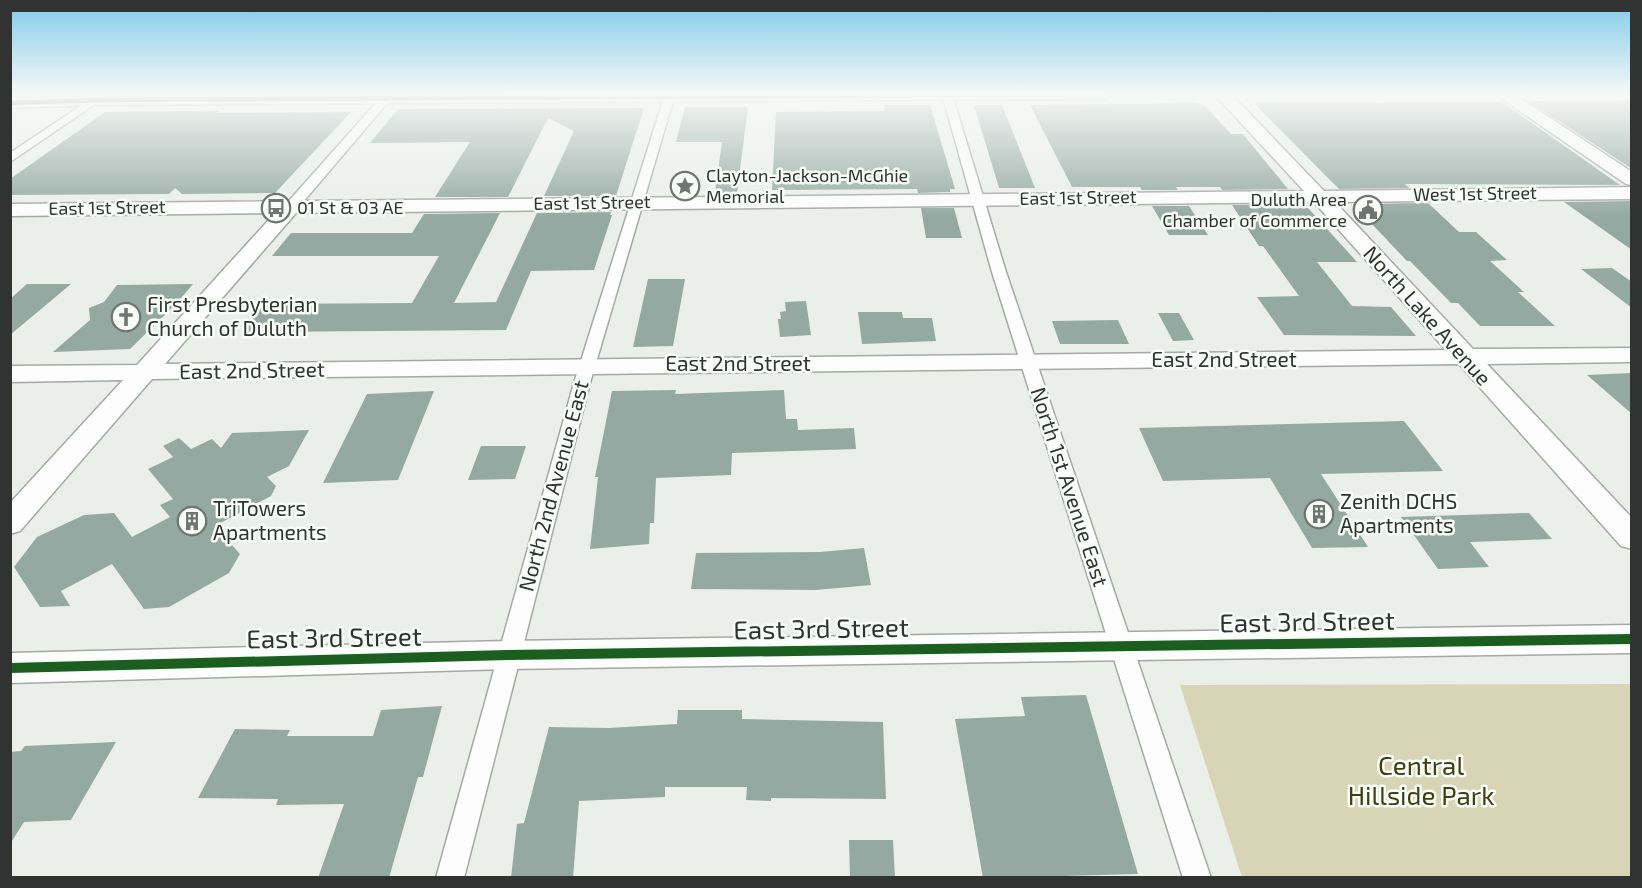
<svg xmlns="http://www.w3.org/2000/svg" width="1642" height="888" viewBox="0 0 1642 888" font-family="'Exo 2',sans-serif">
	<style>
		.green { fill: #d7d5b5 }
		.building { fill: #94a9a2 }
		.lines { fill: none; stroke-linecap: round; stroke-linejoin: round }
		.street-casing { stroke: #a5a9a6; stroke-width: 3 }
		.secondary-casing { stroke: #a5a9a6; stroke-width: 3 }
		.street { fill: #fcfdfc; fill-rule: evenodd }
		.secondary { fill: #fcfdfc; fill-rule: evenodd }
		.cycleway-far1-casing { stroke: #f6fef7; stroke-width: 7 }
		.cycleway-casing { stroke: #f6fef7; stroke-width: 14 }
		.cycleway-far1 { stroke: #1b5e20; stroke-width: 4.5 }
		.cycleway { stroke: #1b5e20; stroke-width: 10 }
		.labels { text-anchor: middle; stroke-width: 5; stroke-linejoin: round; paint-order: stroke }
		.far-poi-label { font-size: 18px; fill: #303331; stroke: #f6fef7; text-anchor: start }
		.far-street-label { font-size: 18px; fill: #303331; stroke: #f6fef7 }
		.poi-label { font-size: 21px; fill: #303331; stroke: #f6fef7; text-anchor: start }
		.street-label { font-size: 21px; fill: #303331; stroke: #f6fef7 }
		.near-street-label { font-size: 26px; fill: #303331; stroke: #f6fef7 }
		.near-park-label { font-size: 26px; fill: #423d13; stroke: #f6fef7 }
	</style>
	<rect width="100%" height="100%" fill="#eaefea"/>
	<path class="green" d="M1631,684V878L1242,877L1180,685Z"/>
	<path class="building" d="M1632,100V169L1530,102H1535L1533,101Z
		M1502,102L1620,185L1405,184L1409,188L1339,189L1254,103Z
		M1195,103L1204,105L1231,134H1243L1288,189L1222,190L1220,187H1176L1178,190H1142L1140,187H1072L1030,105Z
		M884,105H930L955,189H950V192L918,193L917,189L772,190L776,112L885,111Z
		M974,105H1002L1035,188H999Z
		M685,107H748L737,193H715L722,142H676Z
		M644,108L616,196H544L574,131L548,118L508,197H435L470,142L370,143L398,109Z
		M219,111L216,113L351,112L275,193L182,194L175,188L169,194L10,195V179L105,112Z
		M1632,201V250L1564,202Z
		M1428,203L1459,232H1476L1507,260L1490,261L1524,292H1518L1555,326H1480L1458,303H1451L1410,261H1407L1353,204Z
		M1301,204L1304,208H1308L1357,262H1317L1352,306L1391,307L1416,336L1284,335L1257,297L1299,296L1263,246H1259L1232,205Z
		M1152,206H1189L1208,235H1169Z
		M921,208H954L962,238H926Z
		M611,212L610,215H612L594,270L531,271L506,330L242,332L264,304L412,303L439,256H272L291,233H412L424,214L500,213L454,303L496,302L537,213Z
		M1612,268L1632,282V308L1581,269Z
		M648,279H685L673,346L633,347Z
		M27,284H71L10,335V299Z
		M193,284L176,304L130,349L53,352L90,320L89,308L104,302L117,285Z
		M806,301L811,335L780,337L778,319H781L780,312L786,311L785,302Z
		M858,312H902L903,318H932L936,341L862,344Z
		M1158,313H1179L1194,340L1173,341Z
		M1118,320L1129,344H1060L1052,321Z
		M1632,373V414L1587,375Z
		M676,390L675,394L784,390L786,419H797L798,430L854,428L856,449L732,453L731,475L656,478L654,523H650L649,544L590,549L598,477H595L612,391Z
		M434,391L398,480L323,483L367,394Z
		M1404,421L1443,471L1321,474L1368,547L1312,548L1270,478L1163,481L1139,428Z
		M309,430L289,466L267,477L276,486L271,496L215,526L240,554L229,573L169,607L144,609L112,564L61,591L70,606L40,607L14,567L37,537L84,515L114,513L132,537L170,517L160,505L173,499L148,469L173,457L163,446L179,438L191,449L212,439L221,448L232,433Z
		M481,446H526L515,479L468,480Z
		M1529,513L1552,539L1470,542L1489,567L1438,569L1401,517Z
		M864,548L871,585L816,590L691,589L696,553L820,552Z
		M1086,695L1138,874L983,878L955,719L1025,716L1021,697Z
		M442,706L423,777H418L389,878H318L344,804L276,805L278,799L198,798L235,729L290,730L287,736H373L381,710Z
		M678,710H742V719L883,722L886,799L771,798V801L746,800L747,787H665V797L579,801L573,878H511L517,824L524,823L549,727L609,728L677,724Z
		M116,742L71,820L24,822L10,844V752L21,751L25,746Z
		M849,840H893L895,878H850Z"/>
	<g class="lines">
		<g class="street-casing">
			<path id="street" d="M384,94H395L297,209H287L286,206L287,203Z
				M665,94H675L590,383L464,878H436L574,383Z
				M942,94H952L1006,272L1211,878H1183L992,272Z
				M94,97L99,100L98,102L10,162V153Z"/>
		</g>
		<g class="secondary-casing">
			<path id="secondary" d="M297,94H1113L1105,99L94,105L10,108V98Z
				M1214,94H1231L1324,191L1632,187V199L1335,202L1473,349L1632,348V362L1487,364L1632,518V549L1621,546L1459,364L152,379L20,531L10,534V503L123,380L10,382V366L137,365L275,213L10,216V204L1304,191ZM1314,202L1446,350L165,364L296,213Z
				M1495,94H1514L1632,172V185L1626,184Z
				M1632,625V653L508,669L10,683V653L508,641Z"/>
		</g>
		<use href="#street" class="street"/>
		<use href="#secondary" class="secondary"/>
		<g class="cycleway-far1-casing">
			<path id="cycleway-far1" d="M10,103L94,100L1105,94"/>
		</g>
		<g class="cycleway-casing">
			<path id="cycleway" d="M10,668L508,655L1632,639"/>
		</g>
		<use href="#cycleway-far1" class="cycleway-far1"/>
		<use href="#cycleway" class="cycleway"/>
	</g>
	<linearGradient id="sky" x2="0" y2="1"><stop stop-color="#81caea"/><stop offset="0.43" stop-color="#f6f8f6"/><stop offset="1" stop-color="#f6f8f6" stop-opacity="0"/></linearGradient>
	<rect width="1642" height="218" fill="url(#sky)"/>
	<defs>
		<g id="sight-ring" transform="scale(1.5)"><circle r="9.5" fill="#f6fef7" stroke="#717572" stroke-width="1.5"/><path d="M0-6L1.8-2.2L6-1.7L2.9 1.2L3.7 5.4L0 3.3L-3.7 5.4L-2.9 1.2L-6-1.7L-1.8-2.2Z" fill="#717572"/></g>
		<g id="bus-ring" transform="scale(1.5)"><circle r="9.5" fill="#f6fef7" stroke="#717572" stroke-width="1.5"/><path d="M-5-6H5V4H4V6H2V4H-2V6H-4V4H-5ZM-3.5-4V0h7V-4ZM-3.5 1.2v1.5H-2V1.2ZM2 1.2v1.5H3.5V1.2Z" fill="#717572"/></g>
		<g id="civic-ring" transform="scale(1.5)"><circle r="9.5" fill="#f6fef7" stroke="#717572" stroke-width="1.5"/><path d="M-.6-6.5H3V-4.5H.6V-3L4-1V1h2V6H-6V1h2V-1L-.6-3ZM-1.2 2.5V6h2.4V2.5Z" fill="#717572"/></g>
		<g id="church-ring" transform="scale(1.5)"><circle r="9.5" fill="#f6fef7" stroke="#717572" stroke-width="1.5"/><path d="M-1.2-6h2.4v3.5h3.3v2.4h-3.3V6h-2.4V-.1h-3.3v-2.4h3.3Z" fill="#717572"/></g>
		<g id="building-ring" transform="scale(1.5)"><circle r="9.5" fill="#f6fef7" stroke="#717572" stroke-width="1.5"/><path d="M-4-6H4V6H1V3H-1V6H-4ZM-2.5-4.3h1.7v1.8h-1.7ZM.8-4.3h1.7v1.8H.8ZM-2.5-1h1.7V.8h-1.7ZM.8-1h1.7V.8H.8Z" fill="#717572"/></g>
	</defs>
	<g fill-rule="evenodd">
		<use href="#sight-ring" x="685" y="186"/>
		<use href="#bus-ring" x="276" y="208"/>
		<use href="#civic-ring" x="1368" y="210"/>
		<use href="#church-ring" x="126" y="317"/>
		<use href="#building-ring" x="1319" y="514"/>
		<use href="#building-ring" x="192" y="521"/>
	</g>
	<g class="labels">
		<g class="far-poi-label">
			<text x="706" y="182">Clayton-Jackson-McGhie<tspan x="706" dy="21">Memorial</tspan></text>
			<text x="1347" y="206" text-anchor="end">Duluth Area<tspan x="1347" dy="21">Chamber of Commerce</tspan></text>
			<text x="297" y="214">01 St &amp; 03 AE</text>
		</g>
		<g class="far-street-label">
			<text transform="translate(1475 194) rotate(-1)" y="6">West 1st Street</text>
			<text transform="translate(1078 198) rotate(-1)" y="6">East 1st Street</text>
			<text transform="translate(592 203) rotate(-1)" y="6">East 1st Street</text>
			<text transform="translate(107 208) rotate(-1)" y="6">East 1st Street</text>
		</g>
		<g class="poi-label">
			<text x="147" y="312">First Presbyterian<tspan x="147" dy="24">Church of Duluth</tspan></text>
			<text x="1340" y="509">Zenith DCHS<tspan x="1340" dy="24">Apartments</tspan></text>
			<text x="213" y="516">TriTowers<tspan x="213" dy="24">Apartments</tspan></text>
		</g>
		<g class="street-label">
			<text transform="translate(1427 316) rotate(48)" y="7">North Lake Avenue</text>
			<text x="1224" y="367">East 2nd Street</text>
			<text x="738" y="371">East 2nd Street</text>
			<text transform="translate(252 371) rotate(-1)" y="7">East 2nd Street</text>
			<text transform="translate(554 486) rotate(-75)" y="7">North 2nd Avenue East</text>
			<text transform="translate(1069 487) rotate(72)" y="7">North 1st Avenue East</text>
		</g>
		<g class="near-street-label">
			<text transform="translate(1307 622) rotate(-1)" y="9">East 3rd Street</text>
			<text transform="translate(821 629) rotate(-1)" y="9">East 3rd Street</text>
			<text transform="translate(334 638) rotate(-1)" y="9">East 3rd Street</text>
		</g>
		<g class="near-park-label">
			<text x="1421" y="775">Central<tspan x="1421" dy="30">Hillside Park</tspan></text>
		</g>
	</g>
	<rect width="1642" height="888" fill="none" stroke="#303331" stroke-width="24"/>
</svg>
